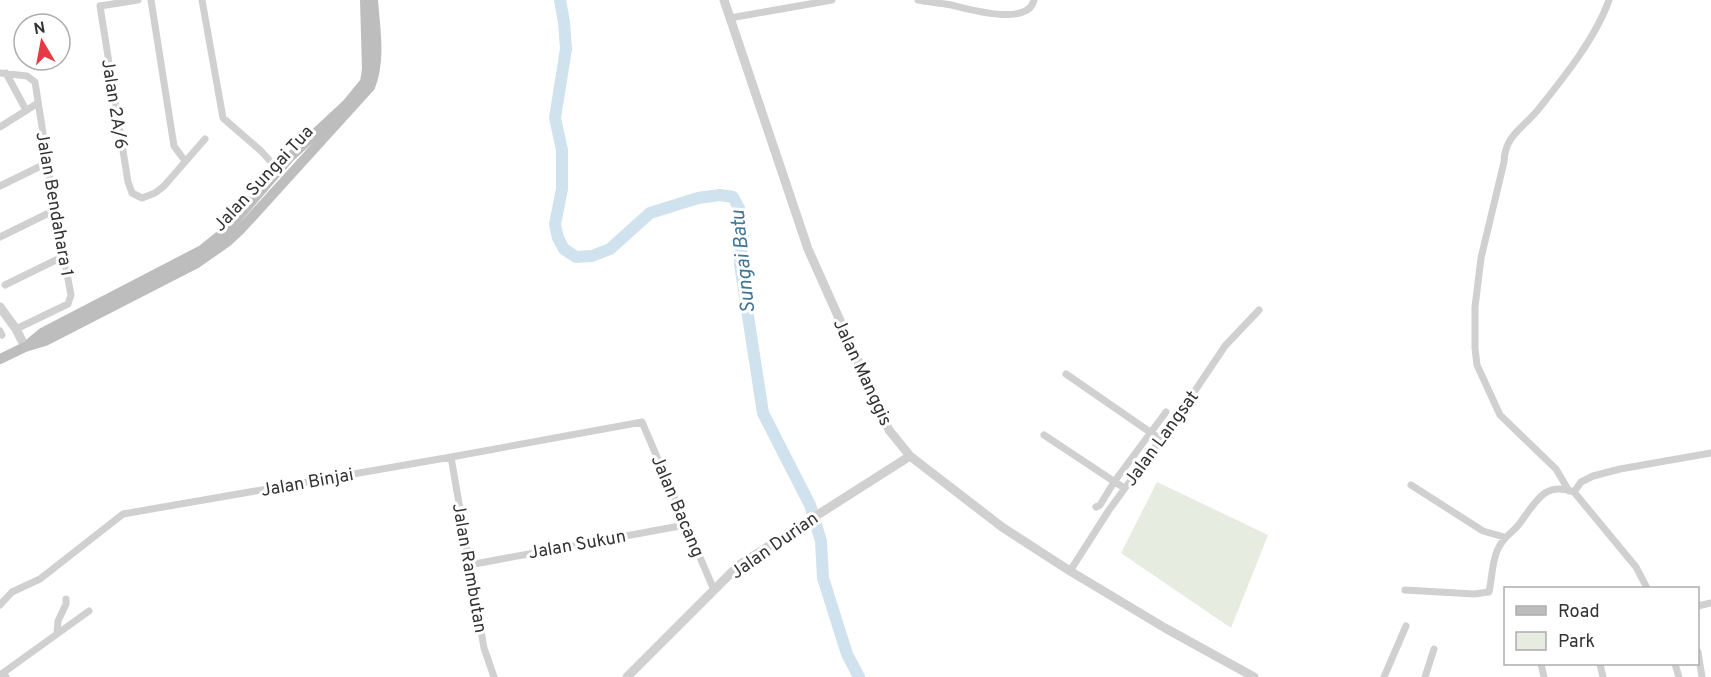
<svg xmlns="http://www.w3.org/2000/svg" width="1711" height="677" viewBox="0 0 1711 677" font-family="Overpass,sans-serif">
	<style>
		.green { fill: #e6ecdf }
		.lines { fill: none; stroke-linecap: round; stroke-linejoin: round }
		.river { stroke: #cfe2ee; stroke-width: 12 }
		.minor { stroke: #d0d0d0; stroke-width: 7 }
		.tertiary { stroke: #d0d0d0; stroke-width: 9 }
		.secondary { stroke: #bdbdbd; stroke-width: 10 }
		.labels { text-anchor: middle; stroke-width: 6; stroke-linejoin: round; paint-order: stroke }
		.street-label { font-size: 18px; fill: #333; stroke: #fff }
		.water-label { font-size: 20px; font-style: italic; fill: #3f7597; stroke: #fff }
	</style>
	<rect width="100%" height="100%" fill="#fff"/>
	<path class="green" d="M1157,482L1268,535L1231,628L1121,553Z"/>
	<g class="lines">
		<path class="river" d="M560,0L564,22L566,49L555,118L562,150V189L555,224L558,238L564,249L576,257L592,256L610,249L650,213L698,198L720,195L733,197L739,208L743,235L740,264L763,413L810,505L821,541L823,578L847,654L859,677"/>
		<path class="minor" d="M138,0L100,6L128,182L132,193L142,198L155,193L164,186L205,139
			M151,0L174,146L185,161
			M202,0L223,118L261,151L280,172
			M918,0C929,2 940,3 951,5C968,9 1028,27 1034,0
			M730,18L832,0
			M0,73L27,76L35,82L55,210L71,295L68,304L16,329
			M6,73L26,110
			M0,127L38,103
			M0,186L47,163
			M0,237L55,210
			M5,285L64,256
			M0,331L2,335
			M1066,374L1160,439
			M1044,435L1124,488
			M451,457L484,648L494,677
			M1411,485L1483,531L1504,537
			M1569,491L1556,469L1500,415L1477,365L1475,348V307L1481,258L1504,162C1505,133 1526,127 1541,106C1565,76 1596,37 1609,0
			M1574,492L1581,482L1593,476L1620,469L1711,453
			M1096,507L1100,505L1114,482L1166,412
			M469,565L685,525
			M1070,571L1109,510L1182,410L1225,346L1259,310
			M1405,590L1474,594L1489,592C1492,578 1492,563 1497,551C1503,536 1512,534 1520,523C1536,502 1544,481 1574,492L1636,567L1647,588
			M0,605L12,592L40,579L123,514L451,457L642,422L714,590
			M1698,606L1711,603
			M57,633L58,621L66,604V599
			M1698,652L1702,677
			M1541,664L1544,677
			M1600,664L1603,677
			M1675,664L1679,677
			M0,675L89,611
			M1384,677L1406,626
			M1425,677L1434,649"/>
		<path class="tertiary" d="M724,0L808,249L889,430L910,456L1002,527L1070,571L1165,628L1254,677
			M0,307L16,329L25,347
			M0,675L5,677
			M627,677L739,565L910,456"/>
		<path class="secondary" d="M30,343L42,333L202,250L227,230L290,157L347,104L365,82L367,69L365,0
			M0,359L25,347L45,341L197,263L227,242L241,229L370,87C381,60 375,28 373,0"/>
	</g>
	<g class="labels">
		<g class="street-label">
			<text transform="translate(115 104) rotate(81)" y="6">Jalan 2A/6</text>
			<text transform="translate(263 178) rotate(-47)" y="6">Jalan Sungai Tua</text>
			<text transform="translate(55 204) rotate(80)" y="6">Jalan Bendahara 1</text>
			<text transform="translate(863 372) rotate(65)" y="6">Jalan Manggis</text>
			<text transform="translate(1161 438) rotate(-54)" y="6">Jalan Langsat</text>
			<text transform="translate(307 482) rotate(-10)" y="6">Jalan Binjai</text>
			<text transform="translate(678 506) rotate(67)" y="6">Jalan Bacang</text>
			<text transform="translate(577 544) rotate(-10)" y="6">Jalan Sukun</text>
			<text transform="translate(774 545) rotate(-35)" y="6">Jalan Durian</text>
			<text transform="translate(470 568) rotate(80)" y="6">Jalan Rambutan</text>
		</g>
		<g class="water-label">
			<text transform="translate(742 262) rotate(-96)" y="7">Sungai Batu</text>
		</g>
	</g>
	<rect x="1504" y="587" width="195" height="78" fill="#ffffff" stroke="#adadad" stroke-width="1.5"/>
	<rect x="1516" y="606" width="30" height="9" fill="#bdbdbd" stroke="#adadad" stroke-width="1.5"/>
	<text x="1558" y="617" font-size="18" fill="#333333">Road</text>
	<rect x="1516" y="632" width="30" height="18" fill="#e6ecdf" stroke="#adadad" stroke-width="1.5"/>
	<text x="1558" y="647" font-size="18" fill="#333333">Park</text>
	<g transform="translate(42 42) rotate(350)"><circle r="28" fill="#ffffff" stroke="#adadad" stroke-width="1.5"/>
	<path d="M0-4.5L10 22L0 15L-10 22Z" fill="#e63946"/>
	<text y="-9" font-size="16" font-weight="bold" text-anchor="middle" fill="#333333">N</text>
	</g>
</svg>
